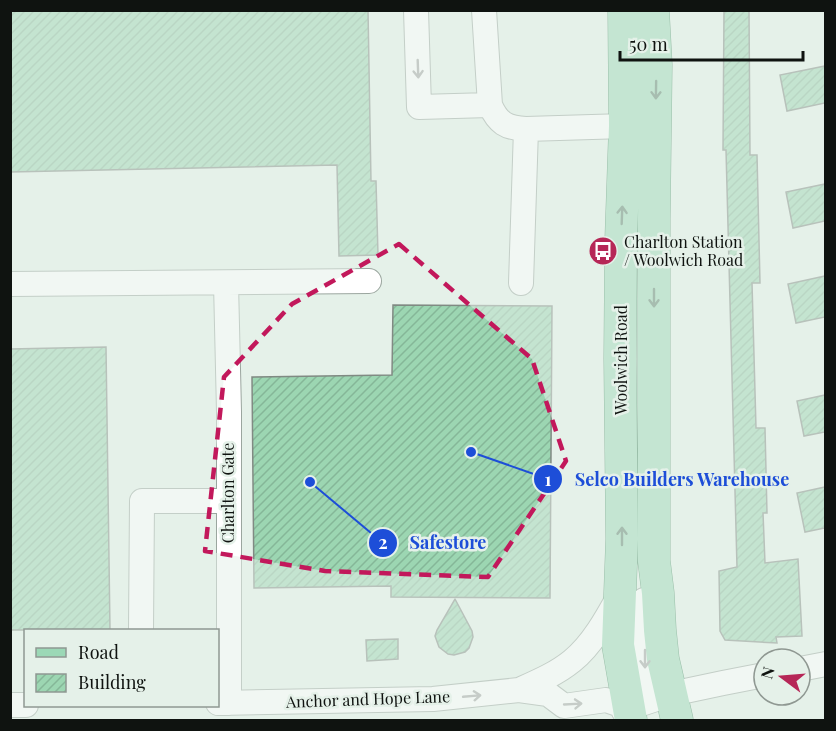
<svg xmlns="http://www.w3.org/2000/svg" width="836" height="731" viewBox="0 0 836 731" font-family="'Playfair Display',serif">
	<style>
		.building { fill: url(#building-hatch); stroke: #808a83; stroke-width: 1.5 }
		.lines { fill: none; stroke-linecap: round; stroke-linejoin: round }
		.minor-casing { stroke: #9ba69f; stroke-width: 26 }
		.major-casing { stroke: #3f825c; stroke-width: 33 }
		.minor { stroke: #fff; stroke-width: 24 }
		.major { stroke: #9bd8b6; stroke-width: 32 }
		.oneway { stroke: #9fa19f }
		.oneway2 { stroke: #5c7f6b }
		.marked { fill: none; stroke: #c2185b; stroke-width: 4.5; stroke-dasharray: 12 8; stroke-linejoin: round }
		.labels { text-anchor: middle; stroke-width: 5; stroke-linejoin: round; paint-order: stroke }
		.poi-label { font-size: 16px; fill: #0f1310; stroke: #e5f1e9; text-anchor: start }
		.street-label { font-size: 16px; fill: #0f1310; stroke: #e5f1e9 }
		.leader { fill: none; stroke: #1d4ed8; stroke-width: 2 }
		.callout-dot { fill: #1d4ed8; stroke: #e5f1e9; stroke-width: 2 }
		.mark-label { font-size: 18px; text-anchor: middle; font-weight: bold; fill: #fff }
		.callout-label { font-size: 18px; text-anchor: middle; font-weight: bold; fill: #1d4ed8; stroke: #e5f1e9; stroke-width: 5; stroke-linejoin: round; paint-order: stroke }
	</style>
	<defs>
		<pattern id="building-hatch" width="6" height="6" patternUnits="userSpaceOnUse" patternTransform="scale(1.5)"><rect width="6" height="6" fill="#9cd6b2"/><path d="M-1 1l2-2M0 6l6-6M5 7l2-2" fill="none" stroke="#85b798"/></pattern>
	</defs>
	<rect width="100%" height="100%" fill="#e5f1e9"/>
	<path class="building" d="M10,10H368L371,181H376L378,255L339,256L337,165L10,172Z
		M724,10H749L750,155H757L760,283H752L756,428H765L767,513H763L765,563L798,559L802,636L776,637L777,643L725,640L720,631L719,571L737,567L726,150H723Z
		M825,66V103L787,111L780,75Z
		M825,184V221L793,228L786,192Z
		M825,276V317L796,323L788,284Z
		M393,305L552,306L550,598L391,597V586L254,588L252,377L392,375Z
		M106,347L110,630H10V349Z
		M825,395V432L804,436L797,401Z
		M825,487V528L805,532L797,493Z
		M455,599L472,631L473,637L469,648L465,652L454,655L448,654L439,647L435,636L437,630Z
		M398,639V659L367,661L366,640Z"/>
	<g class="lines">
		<g class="minor-casing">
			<path id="minor" d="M416,10L419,107L490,105
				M484,10L490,105C498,123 506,128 526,129L625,126
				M226,283L229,412V703
				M521,283L526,129
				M10,284L369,281
				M141,630L142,501H228
				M800,669L826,664
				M519,690C537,682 556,674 572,661C592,645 607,618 619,596
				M218,703L433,699L519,690L548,694L564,706L606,700L629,708
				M10,705H26
				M629,708L671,694L723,683L764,675
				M624,712C647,692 645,666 645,638C644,626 644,613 644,600"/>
		</g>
		<g class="major-casing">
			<path id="major" d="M624,10L625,126L621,240L620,359L622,539L618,645L631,720
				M653,10L656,65L654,218V561L658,593L660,630L663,659L677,720"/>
		</g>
		<use href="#minor" class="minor"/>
		<use href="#major" class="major"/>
	</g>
	<defs><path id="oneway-shaft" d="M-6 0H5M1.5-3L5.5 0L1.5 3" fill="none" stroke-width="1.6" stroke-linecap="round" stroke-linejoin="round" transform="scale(1.5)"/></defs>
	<g class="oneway">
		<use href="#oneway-shaft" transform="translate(418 69) rotate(88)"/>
		<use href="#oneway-shaft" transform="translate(645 659) rotate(90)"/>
		<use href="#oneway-shaft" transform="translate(472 696) rotate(-5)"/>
		<use href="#oneway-shaft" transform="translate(573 704) rotate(-3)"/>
	</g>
	<g class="oneway2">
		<use href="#oneway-shaft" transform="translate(656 90) rotate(91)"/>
		<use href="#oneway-shaft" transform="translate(622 215) rotate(-88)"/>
		<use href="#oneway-shaft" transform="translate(654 298) rotate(90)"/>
		<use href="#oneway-shaft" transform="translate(622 536) rotate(-90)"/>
	</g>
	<path d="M0 0H836V731H0ZM399,244L532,359L566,461L488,577L325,571L205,551L224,377L292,304Z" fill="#e5f1e9" fill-opacity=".55" fill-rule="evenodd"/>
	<path class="marked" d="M399,244L532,359L566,461L488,577L325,571L205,551L224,377L292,304Z"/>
	<defs>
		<g id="bus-disc" transform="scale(1.5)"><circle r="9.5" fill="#b62757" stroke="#e5f1e9"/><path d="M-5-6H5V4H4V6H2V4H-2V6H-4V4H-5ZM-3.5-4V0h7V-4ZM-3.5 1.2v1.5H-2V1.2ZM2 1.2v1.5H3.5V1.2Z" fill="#fff"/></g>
	</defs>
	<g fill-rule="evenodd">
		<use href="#bus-disc" x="603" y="251"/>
	</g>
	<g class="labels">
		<g class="poi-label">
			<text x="624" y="248">Charlton Station<tspan x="624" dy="18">/ Woolwich Road</tspan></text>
		</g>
		<g class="street-label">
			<text transform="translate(621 360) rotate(-90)" y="6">Woolwich Road</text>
			<text transform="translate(228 493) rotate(-90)" y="6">Charlton Gate</text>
			<text transform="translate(368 699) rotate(-2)" y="6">Anchor and Hope Lane</text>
		</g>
	</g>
	<path class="leader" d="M471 452L548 479M310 482L383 543"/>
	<g class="callout-dot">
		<circle cx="471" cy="452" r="6"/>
		<circle cx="310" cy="482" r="6"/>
		<circle cx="548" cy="479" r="15"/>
		<circle cx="383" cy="543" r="15"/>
	</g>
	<g class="mark-label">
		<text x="548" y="486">1</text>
		<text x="383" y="549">2</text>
	</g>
	<g class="callout-label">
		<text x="682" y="486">Selco Builders Warehouse</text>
		<text x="448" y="549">Safestore</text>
	</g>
	<rect width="836" height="731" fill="none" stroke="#0f1310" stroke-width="24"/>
	<rect x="24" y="629" width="195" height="78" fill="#e5f1e9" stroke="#8f9892" stroke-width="1.5"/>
	<rect x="36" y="648" width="30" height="9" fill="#9bd8b6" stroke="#8f9892" stroke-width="1.5"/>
	<text x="78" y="659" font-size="18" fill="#0f1310">Road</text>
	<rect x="36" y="674" width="30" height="18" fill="url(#building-hatch)" stroke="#8f9892" stroke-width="1.5"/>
	<text x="78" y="689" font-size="18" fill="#0f1310">Building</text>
	<g transform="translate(782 677) rotate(286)"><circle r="28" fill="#e5f1e9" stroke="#8f9892" stroke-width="1.5"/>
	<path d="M0-4.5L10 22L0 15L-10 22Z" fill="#b62757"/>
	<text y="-9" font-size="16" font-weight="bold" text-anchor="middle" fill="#0f1310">N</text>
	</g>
	<path d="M620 51v9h183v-9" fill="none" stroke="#0f1310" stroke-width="3"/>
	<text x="629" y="51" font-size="18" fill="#0f1310" stroke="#e5f1e9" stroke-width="4.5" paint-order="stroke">50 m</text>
</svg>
